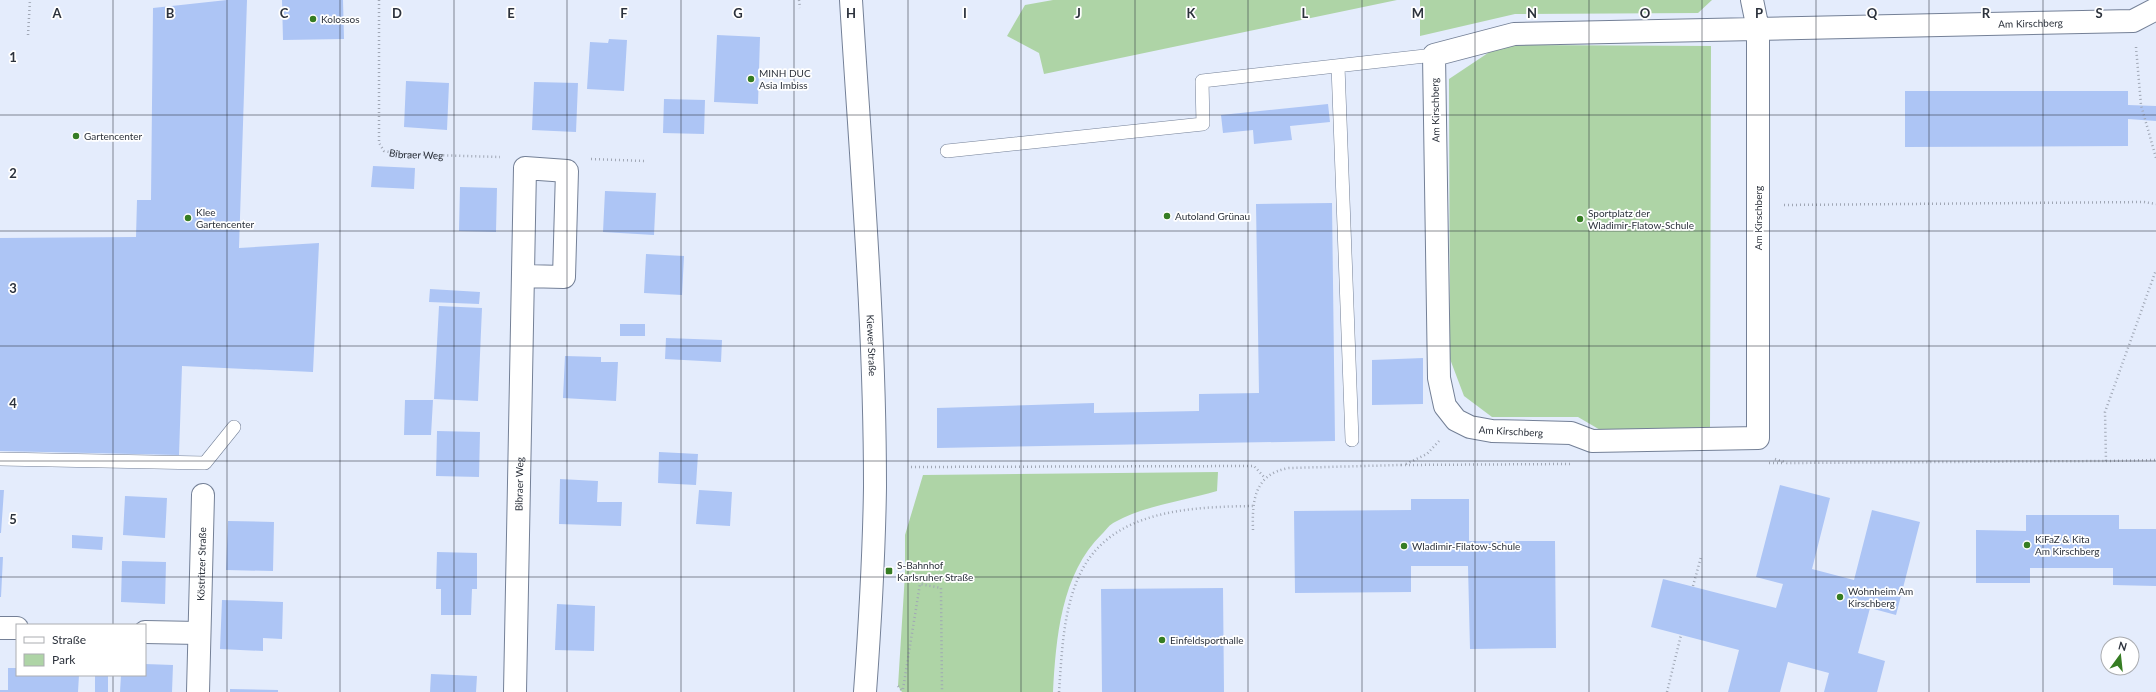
<svg xmlns="http://www.w3.org/2000/svg" width="2156" height="692" viewBox="0 0 2156 692" font-family="Lato,sans-serif">
	<style>
		.green { fill: #aed4a6 }
		.building { fill: #adc5f5 }
		.lines { fill: none; stroke-linecap: round; stroke-linejoin: round }
		.lane-casing { stroke: #748097; stroke-width: 14 }
		.street-casing { stroke: #748097; stroke-width: 24 }
		.secondary-casing { stroke: #748097; stroke-width: 24 }
		.path { stroke: #a0a7b5; stroke-width: 2.5; stroke-dasharray: 1 3; stroke-linecap: butt }
		.lane { stroke: #fff; stroke-width: 13 }
		.street { stroke: #fff; stroke-width: 22 }
		.secondary { stroke: #fff; stroke-width: 22 }
		.grid { fill: none; stroke: #2c323c; stroke-width: 1; stroke-opacity: 0.55 }
		.poi-dot { fill: #367d23; stroke: #fff; stroke-width: 1.5 }
		.labels { text-anchor: middle; stroke-width: 3.5; stroke-linejoin: round; paint-order: stroke }
		.poi-label { font-size: 10px; fill: #2c323c; stroke: #fff; text-anchor: start }
		.street-label { font-size: 10px; fill: #2c323c; stroke: #fff }
		.grid-label { font-size: 13px; text-anchor: middle; font-weight: bold; fill: #2c323c; stroke: #fff; stroke-width: 3.5; stroke-linejoin: round; paint-order: stroke }
	</style>
	<rect width="100%" height="100%" fill="#e4ecfc"/>
	<path class="green" d="M1053,0H1397L1044,74L1039,53L1007,36L1025,5Z
		M1420,0H1712L1698,13L1515,14L1420,36Z
		M1500,45L1711,46L1710,431H1602L1578,417H1492L1464,396L1450,359L1449,79Z
		M1218,472L1217,491C1184,501 1146,505 1115,522C1110,524 1106,530 1102,534C1061,574 1056,638 1053,692H902L898,686L905,574V535L923,475Z"/>
	<path class="building" d="M227,0H247L239,248L319,243L313,372L182,366L179,455L0,451V238L136,237L137,200H151L153,8Z
		M282,0H343L344,39L283,40Z
		M717,35L760,37L758,104L714,102Z
		M609,39L627,40L624,91L587,89L590,42L608,43Z
		M406,81L449,83L447,130L404,127Z
		M534,82L578,83L576,132L532,130Z
		M1905,91H2128V105L2156,106V121L2128,119V146L1905,147Z
		M664,99L705,100L704,134L663,133Z
		M1328,104L1330,122L1290,126L1292,140L1254,144L1253,130L1223,133L1221,115Z
		M373,166L415,168L414,189L371,187Z
		M460,187L497,188L496,232L459,231Z
		M605,191L656,193L654,235L603,232Z
		M1332,203L1335,441L937,448V408L1094,403V413L1199,411V394L1259,393L1256,204Z
		M646,254L684,256L682,295L644,293Z
		M430,289L480,292L479,304L429,302Z
		M439,306L482,308L478,401L434,399Z
		M620,324H645V336H620Z
		M666,338L722,340L721,362L665,359Z
		M565,356L601,357V362H618L616,401L563,398Z
		M1423,358V404L1372,405V360Z
		M405,400H433L431,435H404Z
		M437,431L480,432L479,477L436,476Z
		M659,452L698,454L696,485L658,483Z
		M560,479L598,481L597,502H622L621,526L559,524Z
		M1780,485L1830,498L1812,569L1854,580L1872,510L1920,522L1896,615L1870,608L1858,653L1885,661L1877,692H1824L1829,673L1788,662L1780,692H1728L1739,650L1651,627L1663,579L1776,608L1783,584L1756,577Z
		M0,490H4L1,533H0Z
		M699,490L732,492L730,526L696,524Z
		M125,496L167,498L165,538L123,535Z
		M1411,499H1469V541H1555L1556,648L1470,649L1468,566H1411V592L1295,593L1294,511L1411,510Z
		M2026,515H2119V529H2156V586L2113,585V568H2030V583H1976V530L2026,531Z
		M228,521L274,522L273,571L226,570Z
		M72,535L103,537L102,550L72,548Z
		M437,552L477,553V589H472L471,615H441V589H436Z
		M0,557H3L1,597H0Z
		M122,561L166,562L165,604L121,602Z
		M1223,588L1224,692H1102L1101,589Z
		M222,600L283,602L282,639L263,638V651L220,649Z
		M557,604L595,606L594,651L555,650Z
		M145,664L173,665L172,692H120L121,675H145Z
		M8,668H17V675H79L78,692H0V690H8Z
		M431,674L477,676L476,692H430Z
		M95,675H108V692H95Z
		M230,689L278,690V692H230Z"/>
	<g class="lines">
		<g class="lane-casing">
			<path id="lane" d="M1338,66L1352,440
				M947,151L1203,124L1202,81L1434,55
				M0,459L205,463L234,427"/>
		</g>
		<g class="street-casing">
			<g id="street">
				<path id="s2" d="M1752,0L1758,29V438L1592,441L1571,433L1492,431L1470,427L1456,420L1445,406L1439,378L1434,55L1514,34L2133,21L2156,9"/>
				<path d="M0,628H17"/>
				<path d="M145,632L199,633"/>
				<path id="s3" d="M198,692L203,495"/>
				<path id="s4" d="M515,692L525,168L567,171L564,277L524,276"/>
			</g>
		</g>
		<g class="secondary-casing">
			<g id="secondary">
				<path id="s5" d="M851,0C861,162 875,325 875,487C874,555 870,624 865,692"/>
			</g>
		</g>
		<g class="path">
			<path id="s1" d="M379,0V143L384,151L400,154L500,157"/>
			<path d="M799,0L800,8"/>
			<path d="M28,35L30,0"/>
			<path d="M2136,47L2141,105L2156,158"/>
			<path d="M591,159L645,161"/>
			<path d="M1784,205L2144,202L2156,204"/>
			<path d="M1775,459L1787,463L2106,461L2105,412L2156,270"/>
			<path d="M2106,461L2156,460"/>
			<path d="M1769,463H1784"/>
			<path d="M1406,464L1427,454L1439,441"/>
			<path d="M1401,465L1570,464"/>
			<path d="M911,467L1254,466L1265,478"/>
			<path d="M1253,530C1252,501 1254,474 1289,468L1401,465"/>
			<path d="M1693,586L1701,557"/>
			<path d="M898,686L903,692"/>
			<path d="M903,689L920,584L941,588L942,692"/>
			<path d="M1059,692C1062,651 1063,607 1082,570C1114,509 1193,507 1253,506"/>
			<path d="M1667,692L1681,635"/>
		</g>
		<use href="#lane" class="lane"/>
		<use href="#street" class="street"/>
		<use href="#secondary" class="secondary"/>
	</g>
	<path class="grid" d="M113,0V625M227,0V692M340,0V692M454,0V692M567,0V692M681,0V692M794,0V692M908,0V692M1021,0V692M1135,0V692M1248,0V692M1362,0V692M1475,0V692M1589,0V692M1702,0V692M1816,0V692M1929,0V692M2043,0V692M0,115H2156M0,231H2156M0,346H2156M0,461H2156M0,577H2156M113,675V692"/>
	<g class="poi-dot">
		<circle cx="313" cy="19" r="4"/>
		<circle cx="751" cy="79" r="4"/>
		<circle cx="76" cy="136" r="4"/>
		<circle cx="1167" cy="216" r="4"/>
		<circle cx="188" cy="218" r="4"/>
		<circle cx="1580" cy="219" r="4"/>
		<circle cx="2027" cy="545" r="4"/>
		<circle cx="1404" cy="546" r="4"/>
		<rect x="885" y="567" width="8" height="8" rx="2"/>
		<circle cx="1840" cy="597" r="4"/>
		<circle cx="1162" cy="640" r="4"/>
	</g>
	<g class="labels">
		<g class="poi-label">
			<text x="321" y="23">Kolossos</text>
			<text x="759" y="77">MINH DUC<tspan x="759" dy="12">Asia Imbiss</tspan></text>
			<text x="84" y="140">Gartencenter</text>
			<text x="196" y="216">Klee<tspan x="196" dy="12">Gartencenter</tspan></text>
			<text x="1588" y="217">Sportplatz der<tspan x="1588" dy="12">Wladimir-Flatow-Schule</tspan></text>
			<text x="1175" y="220">Autoland Grünau</text>
			<text x="2035" y="543">KiFaZ &amp; Kita<tspan x="2035" dy="12">Am Kirschberg</tspan></text>
			<text x="1412" y="550">Wladimir-Filatow-Schule</text>
			<text x="897" y="569">S-Bahnhof<tspan x="897" dy="12">Karlsruher Straße</tspan></text>
			<text x="1848" y="595">Wohnheim Am<tspan x="1848" dy="12">Kirschberg</tspan></text>
			<text x="1170" y="644">Einfeldsporthalle</text>
		</g>
		<g class="street-label">
			<text dy="4" stroke="none"><textPath href="#s2" startOffset="1713">Am Kirschberg</textPath></text>
			<text transform="translate(1435 110) rotate(-91)" y="4">Am Kirschberg</text>
			<text dy="4" stroke="none"><textPath href="#s1" startOffset="185">Bibraer Weg</textPath></text>
			<text transform="translate(1758 218) rotate(-90)" y="4">Am Kirschberg</text>
			<text dy="4" stroke="none"><textPath href="#s5" startOffset="346">Kiewer Straße</textPath></text>
			<text transform="translate(1511 431) rotate(3)" y="4">Am Kirschberg</text>
			<text dy="4" stroke="none"><textPath href="#s4" startOffset="208">Bibraer Weg</textPath></text>
			<text dy="4" stroke="none"><textPath href="#s3" startOffset="128">Köstritzer Straße</textPath></text>
		</g>
	</g>
	<g class="grid-label">
		<text x="57" y="18">A</text>
		<text x="170" y="18">B</text>
		<text x="284" y="18">C</text>
		<text x="397" y="18">D</text>
		<text x="511" y="18">E</text>
		<text x="624" y="18">F</text>
		<text x="738" y="18">G</text>
		<text x="851" y="18">H</text>
		<text x="965" y="18">I</text>
		<text x="1078" y="18">J</text>
		<text x="1191" y="18">K</text>
		<text x="1305" y="18">L</text>
		<text x="1418" y="18">M</text>
		<text x="1532" y="18">N</text>
		<text x="1645" y="18">O</text>
		<text x="1759" y="18">P</text>
		<text x="1872" y="18">Q</text>
		<text x="1986" y="18">R</text>
		<text x="2099" y="18">S</text>
		<text x="13" y="62">1</text>
		<text x="13" y="178">2</text>
		<text x="13" y="293">3</text>
		<text x="13" y="408">4</text>
		<text x="13" y="524">5</text>
	</g>
	<rect x="16" y="624" width="130" height="52" fill="#ffffff" stroke="#abadb1"/>
	<rect x="24" y="637" width="20" height="6" fill="#ffffff" stroke="#abadb1"/>
	<text x="52" y="644" font-size="12" fill="#2c323c">Straße</text>
	<rect x="24" y="654" width="20" height="12" fill="#aed4a6" stroke="#abadb1"/>
	<text x="52" y="664" font-size="12" fill="#2c323c">Park</text>
	<g transform="translate(2120 656) rotate(15)"><circle r="19" fill="#ffffff" stroke="#abadb1"/>
	<path d="M0-3L7 15L0 10L-7 15Z" fill="#367d23"/>
	<text y="-6" font-size="11" font-weight="bold" text-anchor="middle" fill="#2c323c">N</text>
	</g>
</svg>
